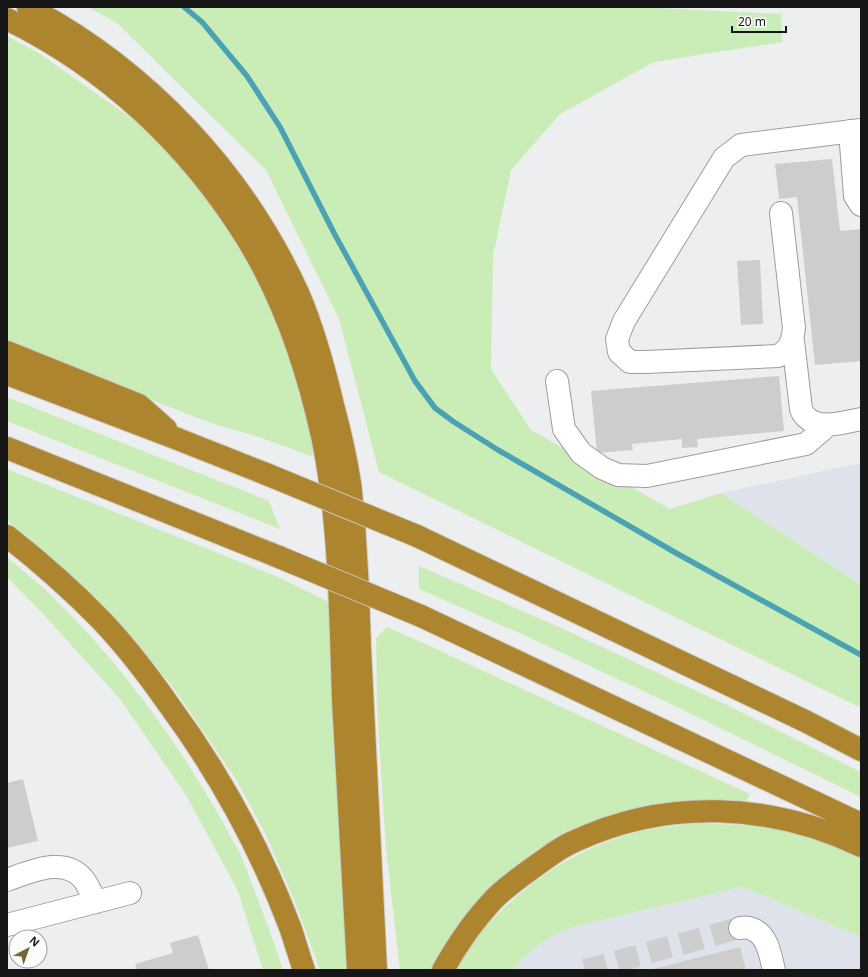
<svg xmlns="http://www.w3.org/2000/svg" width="868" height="977" viewBox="0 0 868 977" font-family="'Noto Sans',sans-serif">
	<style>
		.built { fill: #dee3eb }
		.green { fill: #caedb7 }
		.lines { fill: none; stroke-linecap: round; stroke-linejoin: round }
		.stream { stroke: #4aa2b3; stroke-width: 5.5 }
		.building { fill: #cecdcc }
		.minor-tunnel { stroke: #cdcecf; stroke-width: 22; stroke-dasharray: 22 11; stroke-linecap: butt }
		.minor-casing { stroke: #9d9d9f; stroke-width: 24 }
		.highway-casing { stroke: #ccc; stroke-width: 24 }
		.minor { stroke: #fff; stroke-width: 22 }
		.highway { stroke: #ad852e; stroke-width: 22 }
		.highway-bridge-casing { stroke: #ccc; stroke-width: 24; stroke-linecap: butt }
		.highway-bridge { stroke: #ad852e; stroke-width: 22 }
	</style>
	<rect width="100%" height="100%" fill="#edeeef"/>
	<path class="built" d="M861,463V585L721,493Z
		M741,887L760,894L861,937V970H513L531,951L549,937L569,928Z"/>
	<path class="green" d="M88,7H638L781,14L782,42L654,62L560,114L511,170L493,256L491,369L531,430L670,509L721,493L861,585V708L379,472L339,319L266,170L117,23Z
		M7,36L40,54L144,127L194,180L226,222L263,289L284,339L310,428L313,457L262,438L220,426L187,414L7,342Z
		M7,397L269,501L280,529L7,421Z
		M7,469L278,577L331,603L351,970H320L297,907L266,835L237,781L175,690L133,638L65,569L7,520Z
		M7,557C23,571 40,584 55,599C129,672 194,764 241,856C246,866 249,877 253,887C264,915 274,942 283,970H263L238,891L186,795L120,699L46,617L7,577Z
		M419,566L557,626L731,707L861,772V797L675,706L526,636L419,589Z
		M387,627L423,643L750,794L744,805L579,831L435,970H400L386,850L377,706L376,638Z
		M698,823L771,827L830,845L861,857V937L760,894L741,887L569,928C545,939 530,949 513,970H457C465,956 473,942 483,929C489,922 496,916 502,910C540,873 586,845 638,832C657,827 678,826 698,823Z"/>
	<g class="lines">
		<path class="stream" d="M184,7L202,22L247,76L280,127L334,233L415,381L435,408L454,422L498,450L676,553L861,655"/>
	</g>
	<path class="building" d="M832,159L840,231L861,229V361L815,365L797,197L779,199L775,164Z
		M760,260L763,324L741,325L737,261Z
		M779,376L784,431L697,439L698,447L682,448V439L632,444L633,450L597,453L591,391Z
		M23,779L38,841L7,848V783Z
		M198,935L209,970H137L135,964L173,953L170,943Z
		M740,947L746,970H653V969Z"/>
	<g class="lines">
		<path class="minor-tunnel" d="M585,970L740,928"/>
		<g class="minor-casing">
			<path id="minor" d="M850,131L855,196L861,205
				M781,213L794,328C792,342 791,348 778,356L646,362H630L619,352L617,339L624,321L724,158L741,145L861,130
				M793,341L801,409C802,412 804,415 806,417C820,431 845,422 861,419
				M557,381L564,429L581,453L602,468L618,475L647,476L806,444L828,425
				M7,880C30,872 65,855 84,880C89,887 92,895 96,902
				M7,925L130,893
				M740,928C745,927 747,927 752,929C768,935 770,955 774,970"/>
		</g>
		<g class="highway-casing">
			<path id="highway" d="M28,7C146,69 244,173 299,295C314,330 324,367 333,405C340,431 346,457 350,483C352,496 352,509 354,522C357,564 359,606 360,648L376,970
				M7,19C107,68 189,145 247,239C284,299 307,368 322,436C340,522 340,612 343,700C348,790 353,880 358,970
				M7,352L139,405L166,429
				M7,374L175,438L266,474
				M7,448L279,557
				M7,536C40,562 72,590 101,620C126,646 148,675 169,705C219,773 260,848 290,927C295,941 299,956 304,970
				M417,536L807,722L861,750
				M421,616L861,824
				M443,970C457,945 474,920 494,899C506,887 520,877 534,867C547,858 560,847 575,841C667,798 770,803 861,846"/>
		</g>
		<use href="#minor" class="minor"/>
		<use href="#highway" class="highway"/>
		<g class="highway-bridge-casing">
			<path id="highway-bridge" d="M266,474L417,536
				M279,557L421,616"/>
		</g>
		<use href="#highway-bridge" class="highway-bridge"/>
	</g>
	<rect width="868" height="977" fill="none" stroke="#161617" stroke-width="16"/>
	<g transform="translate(28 949) rotate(41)"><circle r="19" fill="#fbfbfd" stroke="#9f9fa1"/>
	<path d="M0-3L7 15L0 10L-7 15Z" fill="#756734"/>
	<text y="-6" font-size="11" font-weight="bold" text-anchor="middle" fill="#161617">N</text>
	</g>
	<path d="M732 26v6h54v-6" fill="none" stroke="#161617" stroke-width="2"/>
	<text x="738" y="26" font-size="12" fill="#161617" stroke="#fbfbfd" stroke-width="3" paint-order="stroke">20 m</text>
</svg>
